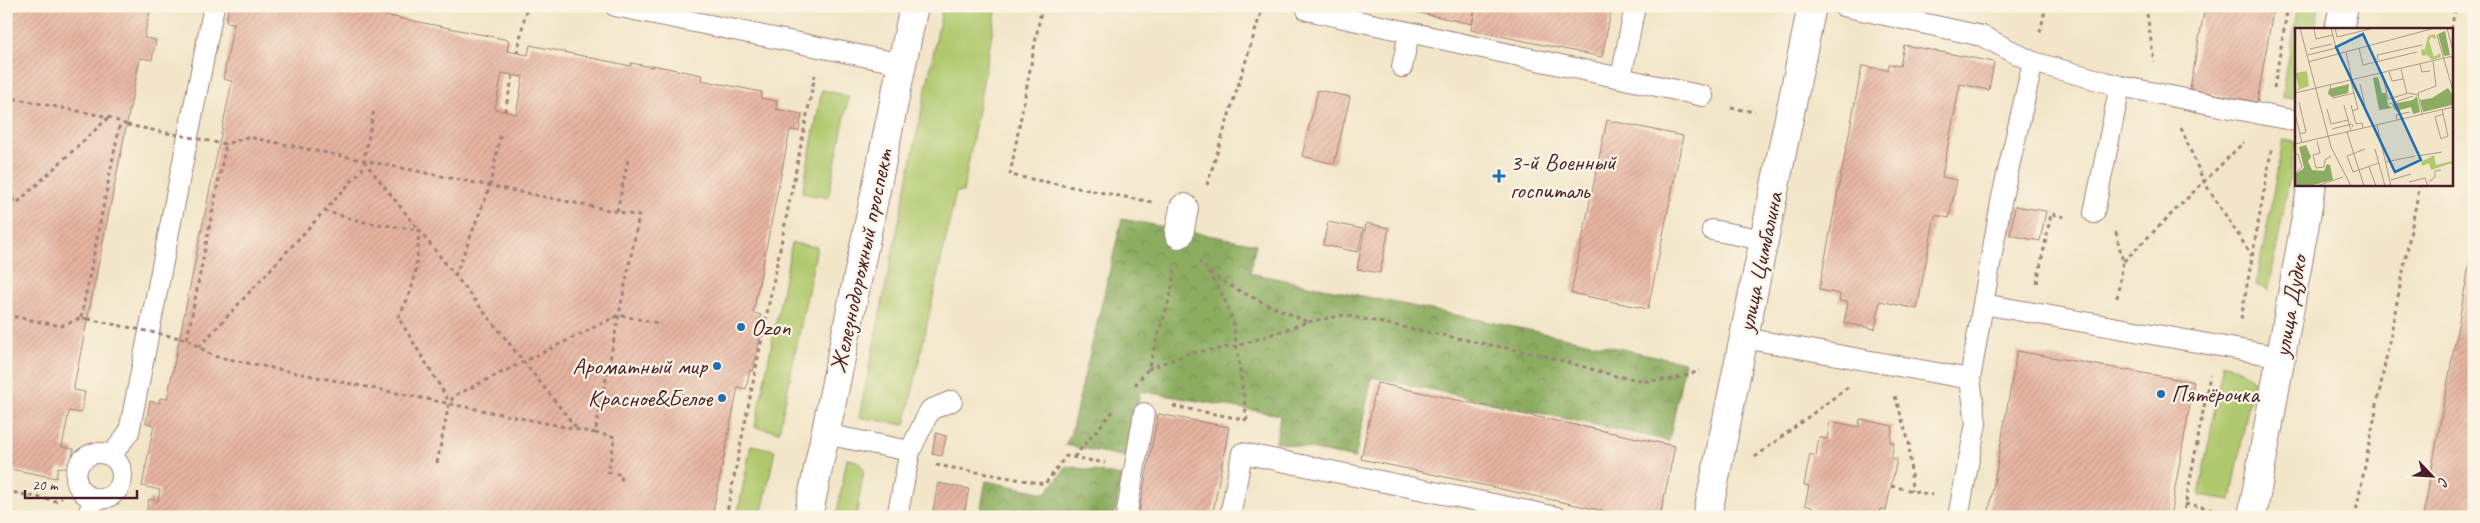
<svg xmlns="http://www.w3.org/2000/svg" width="2480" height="523" viewBox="0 0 2480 523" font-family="Caveat,sans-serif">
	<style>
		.green { fill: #b0c96e; stroke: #7d744c }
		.forest { fill: url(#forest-crowns); stroke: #6b6646 }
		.building { fill: url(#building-hatch); fill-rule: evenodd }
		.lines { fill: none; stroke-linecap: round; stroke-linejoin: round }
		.lane-casing { stroke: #9e827a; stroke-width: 22 }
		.street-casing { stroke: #9e827a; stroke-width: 30 }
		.path { stroke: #9e827a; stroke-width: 3; stroke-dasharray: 4 4; stroke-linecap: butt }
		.lane { stroke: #fff; stroke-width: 20 }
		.street { stroke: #fff; stroke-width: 28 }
		.path-bridge { stroke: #9e827a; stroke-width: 3; stroke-dasharray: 4 4; stroke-linecap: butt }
		.poi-dot { fill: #1f6fb2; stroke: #fcf5e5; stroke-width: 2 }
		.labels { text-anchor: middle; stroke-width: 4.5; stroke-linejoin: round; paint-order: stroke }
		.poi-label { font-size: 24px; fill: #4a1f2b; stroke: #fcf5e5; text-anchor: start }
		.street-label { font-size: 24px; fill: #4a1f2b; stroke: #fcf5e5 }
		.inset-road { fill: none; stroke: #af9689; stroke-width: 1 }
		.view { fill: #1f6fb2; fill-opacity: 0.15; stroke: #1f6fb2; stroke-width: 2.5 }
		.inset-edge { fill: none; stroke: #4a1f2b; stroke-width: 2.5 }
	</style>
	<defs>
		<pattern id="forest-crowns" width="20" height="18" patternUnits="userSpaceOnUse" patternTransform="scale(1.25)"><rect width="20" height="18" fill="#8cad61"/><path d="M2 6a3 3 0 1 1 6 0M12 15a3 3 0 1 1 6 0" fill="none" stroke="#748c50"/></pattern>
		<pattern id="building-hatch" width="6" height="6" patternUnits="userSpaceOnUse" patternTransform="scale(1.25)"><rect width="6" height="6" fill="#e6b4a0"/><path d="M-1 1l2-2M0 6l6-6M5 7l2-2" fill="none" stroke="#c79a8a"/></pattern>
	</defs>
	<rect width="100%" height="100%" fill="#fcf5e5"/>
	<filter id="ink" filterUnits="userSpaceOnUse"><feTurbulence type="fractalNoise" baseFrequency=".02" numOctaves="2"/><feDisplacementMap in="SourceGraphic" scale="10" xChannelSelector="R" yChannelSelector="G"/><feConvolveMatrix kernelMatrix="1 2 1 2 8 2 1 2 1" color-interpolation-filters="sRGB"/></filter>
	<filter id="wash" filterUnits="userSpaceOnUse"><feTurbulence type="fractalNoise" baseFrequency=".0096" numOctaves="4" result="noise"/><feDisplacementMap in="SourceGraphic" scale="20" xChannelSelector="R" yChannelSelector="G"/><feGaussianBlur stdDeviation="1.12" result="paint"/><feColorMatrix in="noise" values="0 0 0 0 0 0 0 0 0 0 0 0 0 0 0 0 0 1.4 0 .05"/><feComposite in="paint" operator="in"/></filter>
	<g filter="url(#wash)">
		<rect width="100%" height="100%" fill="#f2e5c8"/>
		<path class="green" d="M943,6H997L963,192H956L905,425L859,417Z
			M2298,6H2319L2315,29H2296V99L2282,96Z
			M822,90L849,96L828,198L802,193Z
			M2283,140L2296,142L2269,290L2256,285Z
			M792,243L817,247L779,432L755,427Z
			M2223,363L2241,370L2253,380L2231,500L2199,495Z
			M751,445L775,450L761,517H737Z
			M847,459L857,461L864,469L856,517H836Z"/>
		<path class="forest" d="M1122,219L1256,244L1250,273L1685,362L1669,441L1372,377L1355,458L1276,442L1280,415L1140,391L1127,457L1065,445L1070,436Z
			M1067,466L1122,476L1114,517H979L986,481L1046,493Z"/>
		<g id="blocks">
			<path class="building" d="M6,6H151L144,38L156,40L152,60L140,58L74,386V390L85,392L81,413L69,411L62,447L74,449L69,469L58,467L56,478L6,468Z
				M229,6H339L509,40L507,51L528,55L530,45L631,66V63L652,67V65L702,75L701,80L762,92L761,98L777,101L776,109L802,114L799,131L790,130L753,313L761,315L757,332L761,333L753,371L750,370L746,389L738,387L712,517H145L149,499L158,501L160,490L142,486L154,425L146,423L150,401L159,403L160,398L167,399L232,81L223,79L234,23L226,22ZM502,73L523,77L516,114L495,109Z
				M1387,6H1475L1472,24Z
				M1476,6H1612L1602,57L1471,30Z
				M2205,6H2274L2257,102L2190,89Z
				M1904,45L1994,62L1989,90L1960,84L1942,177L1957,180L1949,218L1935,215L1917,309L1880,301L1875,329L1844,323L1848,302L1839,301L1840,294L1819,290L1862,66L1888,70L1889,64L1900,66Z
				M1318,90L1350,97L1334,164L1302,156Z
				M1607,120L1683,136L1648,309L1571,293Z
				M2015,206L2046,211L2040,241L2010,235Z
				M1328,222L1363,229L1358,252L1323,245Z
				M1366,223L1389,228L1380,273L1357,269Z
				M2473,244L2474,517H2423Z
				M2017,351L2194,382L2170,517H1988Z
				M1377,383L1675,446L1660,517H1632L1361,459Z
				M1158,414L1229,427L1212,517H1138Z
				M1860,419L1893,426L1890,442L1894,443L1891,458L1897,459L1886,510L1880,509L1879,517H1810L1812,507L1805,505L1809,486L1804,485L1810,454L1816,456L1819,437L1827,439L1830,421L1859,427Z
				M936,433L946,436L942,456L932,454Z
				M938,483L969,489L963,517H932Z"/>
		</g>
	</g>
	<g filter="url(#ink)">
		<use href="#blocks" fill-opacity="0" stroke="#9e827a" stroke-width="1"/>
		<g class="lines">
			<g class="lane-casing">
				<path id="lane" d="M615,6L903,64
					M1843,6L1982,36L2033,62L2120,86L2296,121
					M1307,10L1703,96
					M1402,67L1409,33
					M1621,78L1635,6
					M2094,213L2120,86
					M1712,230L1764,240
					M1983,304L2002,197L2033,62
					M1744,338L1970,379
					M825,434L910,451L897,517
					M910,451L930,410L952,401
					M76 476a23 23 0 1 1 46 0a23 23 0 1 1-46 0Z
					M111,456L129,432L214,6
					M87,517L94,498
					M1126,517L1144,413
					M1230,517L1242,453L1557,517
					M1958,517L1976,423L1970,379L1983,304L2281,357"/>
			</g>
			<g class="street-casing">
				<path id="street" d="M2339,29L2344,6
					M1179,234L1184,208
					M808,517L914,6
					M1707,517L1812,6
					M2252,517L2312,184"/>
			</g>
			<path class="path" d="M1042,6L1010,175L1152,202
				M2146,6L2154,62
				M2451,29L2456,6
				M2040,32L2046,6
				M517,53L527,6
				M2274,88L2288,6
				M6,97L109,117L127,125
				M1731,108L1755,112
				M505,111L513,75
				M2181,128L2204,182L2252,256
				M364,161L578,430
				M1207,185L1263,6
				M6,193L17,203L109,117
				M324,211L364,222L419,230C417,265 417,286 398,317L446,396L449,403
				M617,211L628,160
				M2116,232L2123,262L2244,142
				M1199,261C1219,287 1278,308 1308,322
				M1208,272L1223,296L1233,320L1247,420
				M455,276L490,186L501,132
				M2037,283L2051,214L2065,217
				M2117,298L2123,262
				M6,311V324
				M6,315L61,326L81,318L88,319
				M81,318L120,123
				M2241,319L2272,146
				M180,338L187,339L213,356L595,433L639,216L248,137L226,144L219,143
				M187,339L226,144
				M199,347L362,170L374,110
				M1148,369L1190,353L1237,346L1308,322L1344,315L1545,356L1616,376L1647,381L1674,379L1700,371
				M1135,385L1148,369L1171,293L1175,267
				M1895,396L1909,443L1912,491
				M1173,406L1247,420
				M595,433L615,437L608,472L622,475L621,482
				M1074,457L1113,411
				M1755,457L1848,387
				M437,463L449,404L454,396L619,315L661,324
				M936,465L1045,484L1066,456L1105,463
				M1891,486L1932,495
				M6,491L56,501L62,498
				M2185,504L2219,510
				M726,517L815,75
				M2183,517L2210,375
				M2355,517L2420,184"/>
			<use href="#lane" class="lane"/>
			<use href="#street" class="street"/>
			<path class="path-bridge" d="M127,125L219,143
				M88,319L180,338"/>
		</g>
	</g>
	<g class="poi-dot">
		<path d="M1496.5 168.5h5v5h5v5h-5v5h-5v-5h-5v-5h5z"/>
		<circle cx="741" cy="327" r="5"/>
		<circle cx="717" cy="366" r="5"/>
		<circle cx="2161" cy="394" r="5"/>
		<circle cx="722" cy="398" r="5"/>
	</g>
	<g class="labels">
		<g class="poi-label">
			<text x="1510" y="170">3-й Военный<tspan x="1510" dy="28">госпиталь</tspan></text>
			<text x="751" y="335">Ozon</text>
			<text x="707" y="374" text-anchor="end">Ароматный мир</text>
			<text x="2171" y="402">Пятёрочка</text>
			<text x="712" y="406" text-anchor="end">Красное&amp;Белое</text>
		</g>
		<g class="street-label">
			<text transform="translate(861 261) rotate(-78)" y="8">Железнодорожный проспект</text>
			<text transform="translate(1760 262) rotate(-78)" y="8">улица Цимбалина</text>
			<text transform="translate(2290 306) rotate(-80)" y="8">улица Дудко</text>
		</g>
	</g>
	<g transform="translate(2295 28)">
		<rect width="158" height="158" fill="#f2e5c8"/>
		<path d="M140,6L141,11L136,9L134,13L139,29L145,25L146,29L137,32L132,27L127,28L126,22L130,21L133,8ZM12,43L14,58L0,63L4,60L0,45ZM139,127L141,137L157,133V135L136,142L134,135L127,138L126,134Z" fill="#b0c96e"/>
		<path d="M150,3L155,27L149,28L143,6ZM83,49L87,65H91L93,77L97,80L84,82L78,50ZM54,56L53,65L37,69L33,66L34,61ZM153,60L157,66V77L128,84L125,72L137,70ZM122,68L125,84L118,86L116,79L101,83L98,79L97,76L118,72ZM11,117L16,129L13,133L17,142L29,143L32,136L35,137L38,152L18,157L0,158V146L9,140L4,119Z" fill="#8cad61"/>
		<path class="inset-road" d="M5,0L36,119L56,158M23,0L19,1L21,11L38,7M40,0L42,9L79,0M152,0L158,23M142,7L158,63M64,20L68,37L122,24M15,21L37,16M51,24L57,52M13,27L41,20L36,0M83,32L82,27L127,17M13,34L140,0M125,36L127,44L135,43M106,41L112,66M94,44L97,53L108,51M87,45L93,71L114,65L123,67M56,53L63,81L57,83M65,56L70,78M35,57L38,70L59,65M0,65L158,28M4,74L11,104L5,106M94,76L118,68M49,77L56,103M56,77L61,96L67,95L68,100M32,81L36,96L53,92M147,81L153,108L146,111L140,89L148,86M0,85L7,115M127,86L123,65L141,58L138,33M102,92L101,87L115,84M82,97L96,158M37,101L57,96L58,99M52,104L69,158M22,113L25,125L18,127L21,140L29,139L30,132L36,128M0,116L158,79M70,121L52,128L58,144L84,135M80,121L90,158M0,127L3,126L7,139L0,145M123,128L147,124M91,134L120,128M74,139L81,158M96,152L116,146M114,154L130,150L133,158M134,154L140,149V143L146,142M22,158L48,149"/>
		<path class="view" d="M68,6L126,132L100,144L41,19Z"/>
		<rect width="158" height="158" class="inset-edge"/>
	</g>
	<rect width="2480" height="523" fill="none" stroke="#fcf5e5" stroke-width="25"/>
	<g transform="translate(2432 476) rotate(115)" stroke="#fcf5e5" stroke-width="4" paint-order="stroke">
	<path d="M0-4L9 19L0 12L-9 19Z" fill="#4a1f2b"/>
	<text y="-8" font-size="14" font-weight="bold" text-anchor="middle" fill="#4a1f2b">С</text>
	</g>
	<path d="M25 490v8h112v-8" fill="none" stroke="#4a1f2b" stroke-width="2.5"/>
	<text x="32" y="490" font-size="15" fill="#4a1f2b" stroke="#fcf5e5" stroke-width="4" paint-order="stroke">20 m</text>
</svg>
